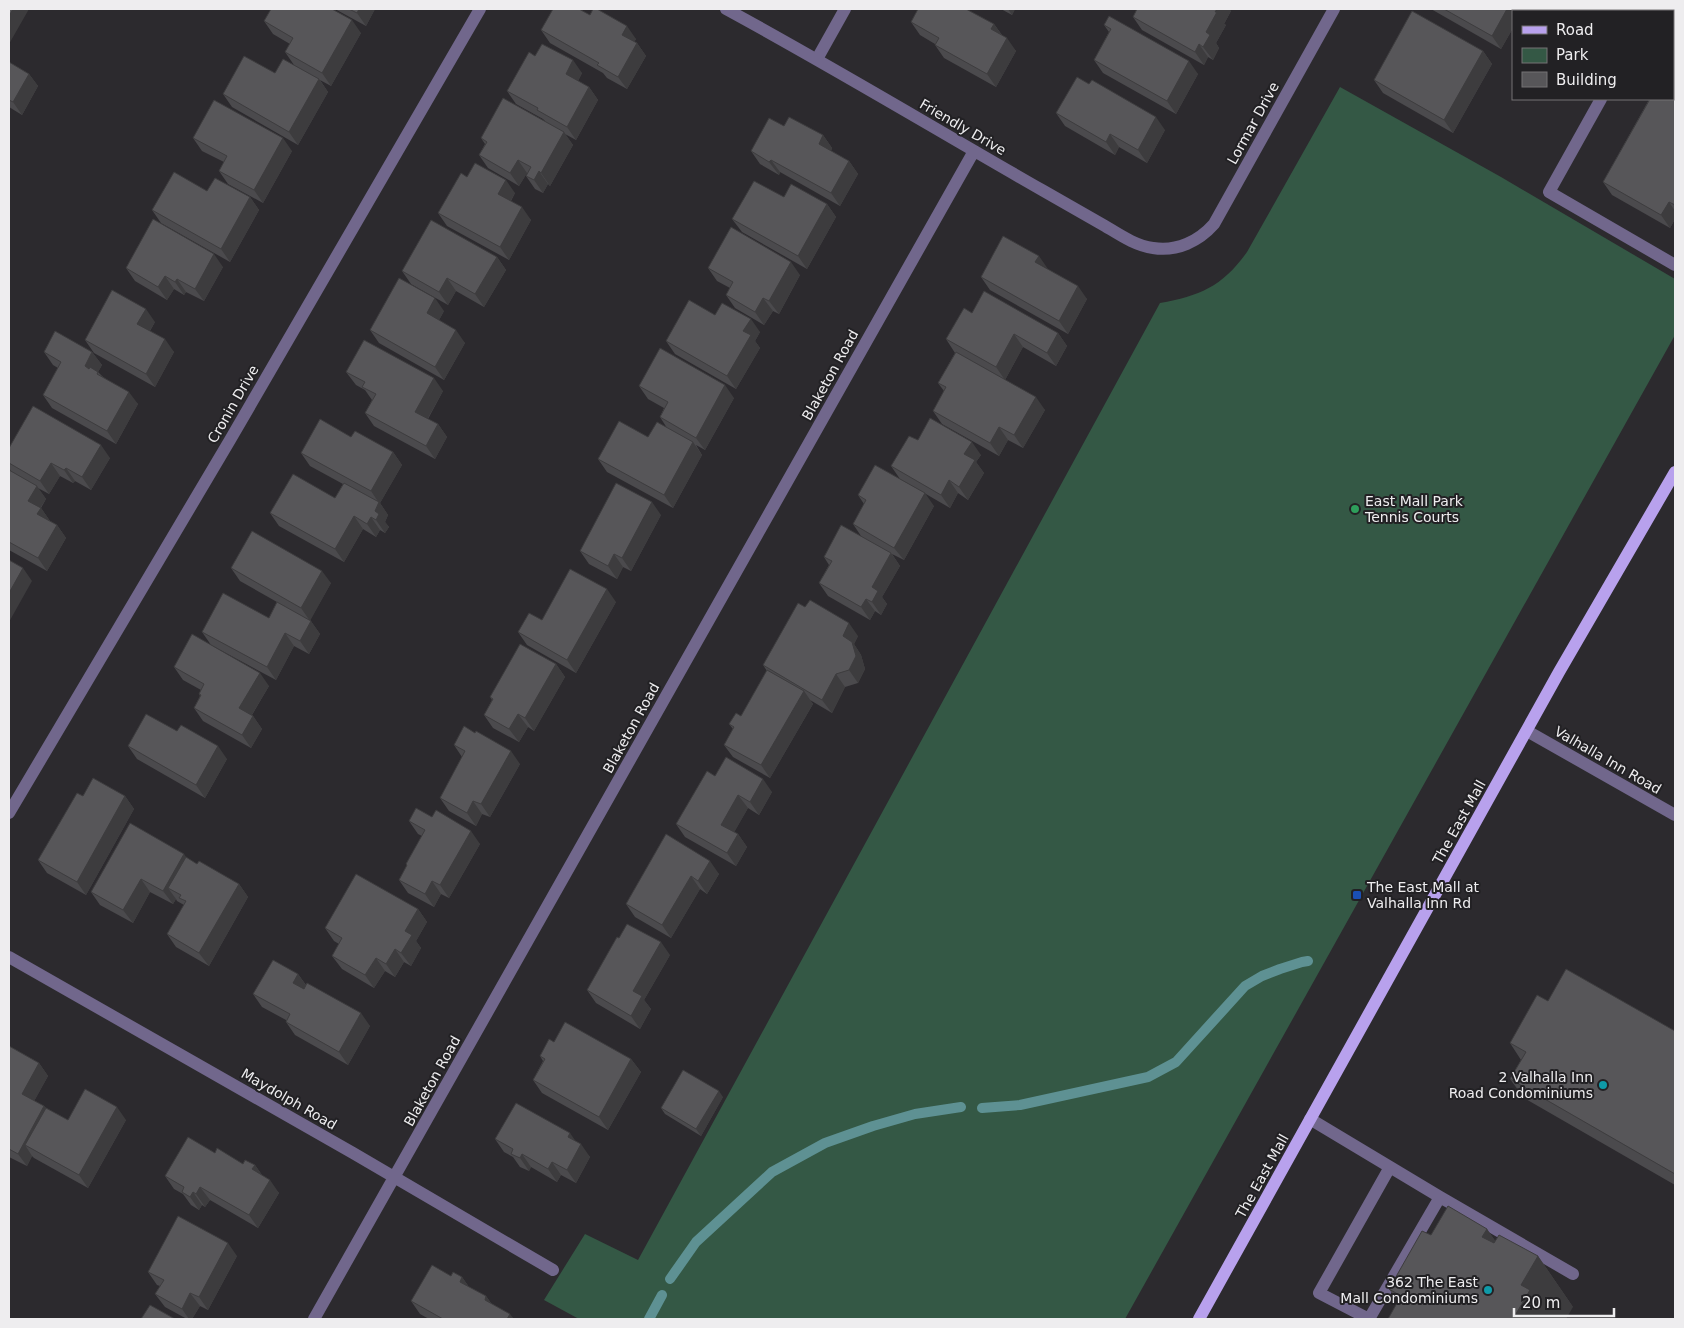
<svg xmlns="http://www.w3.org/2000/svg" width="1684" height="1328" viewBox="0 0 1684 1328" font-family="'DejaVu Sans',sans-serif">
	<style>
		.green { fill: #345845 }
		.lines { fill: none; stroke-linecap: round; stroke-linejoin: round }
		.stream { stroke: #5e9193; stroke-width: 10 }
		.minor { stroke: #71678c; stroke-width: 12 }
		.major { stroke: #b8a1ed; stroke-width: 12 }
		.wall { fill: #4b4a4d }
		.shaded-wall { fill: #3d3c3e }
		.building { fill: #575659; stroke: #3d3c3e }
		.leisure-dot { fill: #2e9e5b; stroke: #222124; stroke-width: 2 }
		.transit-dot { fill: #1a4fb4; stroke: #222124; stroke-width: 2 }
		.culture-dot { fill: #0f9aa8; stroke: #222124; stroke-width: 2 }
		.labels { text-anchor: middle; stroke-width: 4; stroke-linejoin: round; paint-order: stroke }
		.street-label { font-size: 14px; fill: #eeedef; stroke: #222124 }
		.poi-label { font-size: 14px; fill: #eeedef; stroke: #222124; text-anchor: start }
	</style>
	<rect width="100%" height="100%" fill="#2c2a2e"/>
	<path class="green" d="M1340,87L1501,177L1675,279V335L1125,1319H579L544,1300L585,1234L638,1260L1160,303C1200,296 1223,286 1247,252Z"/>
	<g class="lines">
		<path class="stream" d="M982,1108L1020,1105L1148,1077L1176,1062L1245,986L1262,976L1280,969L1302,962L1308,961
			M670,1279L696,1242L772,1172L825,1143L873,1126L915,1114L961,1107
			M649,1319L662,1295"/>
		<path class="minor" d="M726,9C833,67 937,130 1042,190C1063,202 1084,214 1105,226C1120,235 1136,246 1153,248C1177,252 1199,241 1214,224L1334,9
			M1651,11L1652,9
			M817,59L845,9
			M1601,99L1549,192L1675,265
			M1527,731L1675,815
			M9,813L230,440L480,9
			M9,957L353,1153L553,1270
			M1310,1119L1390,1167
			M314,1319L974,151
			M1369,1319L1319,1293L1390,1167L1440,1197L1573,1274
			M1369,1319L1440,1197"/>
		<path class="major" d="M1199,1319L1559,672L1675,472"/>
	</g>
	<path class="wall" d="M335,9H375L366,26Z
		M1001,9H1015L1012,15Z
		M1431,9H1524L1522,11H1513V28L1501,49Z
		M1231,11L1224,24L1226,25L1216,43L1219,48L1213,60L1208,57L1204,65L1142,30L1133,17Z
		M590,15L636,39L634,42L637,43L646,56L627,89L607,78L603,73L550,43L541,30Z
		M264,21L361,33L331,86L320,80L328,92L298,145L232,107L223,94L294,65L285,52L290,44L273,34Z
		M911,22L994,24L1002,35L1016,51L996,87L944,58L935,45V44L920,35Z
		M1104,25L1198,74L1176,114L1103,73L1094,60L1109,32Z
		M1483,51L1492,64L1453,133L1383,93L1374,80Z
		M1675,53V219L1670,228L1612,195L1603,182Z
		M535,56L582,73L578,81L589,87L598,100L576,140L565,134L573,145L550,186L548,184L543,193L535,189L526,176L528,173H527L519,186L488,168L479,155L485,144L481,138L545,121L543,119L516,104L507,91Z
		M9,62L29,74L38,86L22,115L9,107Z
		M1056,113L1165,130L1147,163L1119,147L1115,155L1065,126Z
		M784,126L823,135L832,148L831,151L849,161L858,174L840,206L780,172L779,175L760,164L751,151Z
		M193,138L292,151L263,203L228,184L219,171L224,162L202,151Z
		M467,177L515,193L511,201L531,220L509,260L447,226L438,213Z
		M207,191L250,197L259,210L230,262L161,223L152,210Z
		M784,197L827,204L836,217L807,269L742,232L732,219Z
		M497,257L506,270L484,307L456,291L448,305L411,284L402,271Z
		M223,267L204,301L186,292L184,295L174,289L167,300L135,281L126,268Z
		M708,268L800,275L779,314L773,311L764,325L735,308L726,295L730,288L717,281Z
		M1048,269L1087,299L1068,334L990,290L981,277Z
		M444,311L439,320L465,343L444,380L379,343L370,330Z
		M972,313L1058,333L1067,346L1056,366L1023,347L1005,380L1045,410L1023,448L1008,440L999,456L942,424L933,411L944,391L938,383L955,353L946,339Z
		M715,315L760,332L755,341L760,348L736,389L675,354L666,341Z
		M155,322L150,331L174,352L155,387L94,353L85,340Z
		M44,352H92L102,365L98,372L102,376L138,404L116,444L52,408L43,395L58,368L53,365Z
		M346,372L443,391L428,419L438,424L447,437L435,459L374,426L365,413L372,400L365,390L356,385Z
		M639,386L734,398L705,450L696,445L702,455L673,508L607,472L598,459L648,437L667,428L660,417L664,408L648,399Z
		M351,437L393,452L402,465L380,503L388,515L385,522L389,527L385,533L380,530L376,537L363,529L344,562L279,526L270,513L335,498L343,484L310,466L301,453Z
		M918,440L981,455L976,462L984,473L968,500L958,493L950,508L900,479L891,466Z
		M9,448L110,458L91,490L75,481L73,483L60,476L49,494L38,488L46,499L41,508L50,521L57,525L66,538L47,571L9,550V470L11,471L9,468Z
		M858,495L934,506L904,560L892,554L900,566L882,597L887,604L881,615L875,611L870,620L828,596L819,583L829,565L824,557L861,536L853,524L864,504Z
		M661,515L631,571L623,567L617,579L589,564L580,551Z
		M231,568L331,583L310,620L320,634L309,654L294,646L276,680L211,645L202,632L269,618L277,602L240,581Z
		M616,602L576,673L527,645L518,632L542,620Z
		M858,636L854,644L861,655L865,669L858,683L845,687L832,713L810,700L813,704L770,778L733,757L724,745L733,729L729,724L741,716L767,671L763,665Z
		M556,664L565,677L534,731L528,727L519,742L493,728L484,715L492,700L490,697Z
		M174,667L269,686L252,715L253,716L262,729L251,748L203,721L194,708L200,696L199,694L201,690L183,680Z
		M454,745L520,764L490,817L482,814L476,826L449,811L440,798L462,757Z
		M128,746L227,759L205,798L137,759Z
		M715,776L772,792L759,815L748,808L734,832L738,834L747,847L736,866L685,837L676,824Z
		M83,796H125L134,809L86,895L47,873L38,860Z
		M432,817L480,844L449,898L441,894L434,907L408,893L399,880L407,866L406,864L422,836L418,834L409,821Z
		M666,834L719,874L707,894L700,889L671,938L635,917L626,904Z
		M188,859L197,864L239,884L248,897L209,966L176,947L167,934L184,905L177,901L176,899L173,904L150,892L133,923L100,905L91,892Z
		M418,909L427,922L416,941L421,948L411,966L404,962L395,977L385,971L374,988L342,969L332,956L339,944L334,941L325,928Z
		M670,955L644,1000L651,1009L640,1029L596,1003L587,990Z
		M298,974L306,985L370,1026L348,1065L295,1035L286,1022V1020L262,1007L253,994Z
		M1548,1001L1675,1031V1185L1524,1098L1510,1079L1521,1060L1510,1043Z
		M554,1042L631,1059L641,1072L608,1130L542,1093L533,1080L543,1061L540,1056Z
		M9,1046L39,1063L48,1076L34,1101L44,1106L46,1108L68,1120H126L88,1188L34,1158L32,1156L27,1166L9,1157Z
		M723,1097L701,1136L665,1114L661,1108Z
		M495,1139L574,1140L590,1157L576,1183L561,1175L557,1182L531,1167L529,1171L520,1167L513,1157L504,1152Z
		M215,1153L243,1164L255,1165L262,1175L279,1193L258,1228L210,1200L205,1207L202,1205L199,1210L191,1205L183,1194L174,1189L165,1176Z
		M1487,1229L1495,1241L1538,1256L1573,1307L1398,1302L1389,1289L1431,1235Z
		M237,1256L208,1310L200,1306L192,1319H187L165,1307L155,1294L160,1286L157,1285L148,1272Z
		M451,1276L462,1277L469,1287L486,1296L491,1303L514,1319H429L420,1314L411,1301Z"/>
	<path class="shaded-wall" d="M13,9H29L9,44V16Z
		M359,9H375L366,26L357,13Z
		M1008,9H1015L1012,15Z
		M1217,9H1230L1231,11L1224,24L1226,25L1216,43L1219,48L1213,60L1203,47L1206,32Z
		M1507,9H1524L1522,11H1513V28L1501,49L1492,36Z
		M352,20L361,33L331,86L322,73Z
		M994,24L1003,37L991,29Z
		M627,26L636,39L631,48L622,35Z
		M1007,38L1016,51L996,87L987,74Z
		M637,43L646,56L627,89L618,77Z
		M1199,44L1208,57L1204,65L1195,52Z
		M1483,51L1492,64L1453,133L1444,120Z
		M573,60L582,73L575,87L566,74Z
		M1189,61L1198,74L1176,114L1167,101Z
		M29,74L38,86L22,115L13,102Z
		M319,79L328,92L298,145L289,132Z
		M589,87L598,100L576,140L567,127Z
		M1156,117L1165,130L1147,163L1138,150Z
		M564,132L573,145L550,186L541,173Z
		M1110,134L1119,147L1115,155L1106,142Z
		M823,135L832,148L828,157L819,144Z
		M283,138L292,151L263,203L254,190Z
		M518,160L527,173L519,186L510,173Z
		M771,160L780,172L779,175L769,162Z
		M849,161L858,174L840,206L831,193Z
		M539,171L548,184L543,193L534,180Z
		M506,180L515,193L507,207L498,194Z
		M250,197L259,210L230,262L221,249Z
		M1669,202L1675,211V219L1670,228L1661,215Z
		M827,204L836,217L807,269L798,256Z
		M522,207L531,220L509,260L500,247Z
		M214,254L223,267L204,301L195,289Z
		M1039,256L1048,269L1035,262Z
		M497,257L506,270L484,307L475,294Z
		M791,262L800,275L779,314L769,301Z
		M165,276L174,289L167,300L158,287Z
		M447,278L456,291L448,305L439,292Z
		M177,279L186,292L184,295L175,282Z
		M1078,286L1087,299L1068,334L1059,321Z
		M435,298L444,311L436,326L427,313Z
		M763,298L773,311L764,325L755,312Z
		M146,309L155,322L146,337L137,324Z
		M751,319L760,332L755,341L760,348L736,389L727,376L743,331Z
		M456,330L465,343L444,380L435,367Z
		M1058,333L1067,346L1056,366L1047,353Z
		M1014,334L1023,347L1005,380L996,367Z
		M165,339L174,352L155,387L146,374Z
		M92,352L102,365L94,379L85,366Z
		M434,378L443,391L424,425L415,412Z
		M725,385L734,398L705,450L696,438Z
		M129,392L138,404L116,444L107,431Z
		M1036,397L1045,410L1023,448L1014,435Z
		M438,424L447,437L435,459L426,446Z
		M999,427L1008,440L999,456L990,443Z
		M693,442L702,455L673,508L664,495Z
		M972,442L981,455L976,462L984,473L968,500L959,487L964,454Z
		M101,445L110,458L91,490L82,477Z
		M393,452L402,465L380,503L388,515L385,522L389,527L385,533L376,520L375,511L379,503L371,491Z
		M51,463L60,476L49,494L40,481Z
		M66,468L75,481L73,483L64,470Z
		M949,480L958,493L950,508L941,495Z
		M37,486L46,499L37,513L41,508L50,521L46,527L28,501Z
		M925,493L934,506L904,560L894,548Z
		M652,502L661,515L631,571L622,558Z
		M354,516L363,529L344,562L335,549Z
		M371,517L380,530L376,537L367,524Z
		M57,525L66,538L47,571L38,558Z
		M891,553L900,566L882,597L887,604L881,615L872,602V587Z
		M614,554L623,567L617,579L608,566Z
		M23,568L32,581L9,622V593Z
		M322,571L331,583L310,621L301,608Z
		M607,589L616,602L576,673L567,660Z
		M866,599L875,611L870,620L861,607Z
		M311,621L320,634L309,654L300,641Z
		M849,623L858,636L854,644L861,655L865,669L858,683L849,670L843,636Z
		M285,633L294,646L276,680L267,667Z
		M556,664L565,677L534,731L525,718Z
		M260,673L269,686L248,721L239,708Z
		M836,674L845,687L832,713L822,700Z
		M804,691L813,704L770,778L761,765Z
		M518,714L528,727L519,742L509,729Z
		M253,716L262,729L251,748L242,735Z
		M218,746L227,759L205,798L196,785Z
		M511,751L520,764L490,817L481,804Z
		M763,779L772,792L759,815L750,802Z
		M738,795L748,808L731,838L721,825Z
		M125,796L134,809L86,895L77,882Z
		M473,801L482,814L476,826L467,813Z
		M471,831L480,844L449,898L440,885Z
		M738,834L747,847L736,866L727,853Z
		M184,854L193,867L168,888L176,899L173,904L163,891Z
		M710,861L719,874L707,894L698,881Z
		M691,876L700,889L671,938L662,925Z
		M141,879L150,892L133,923L123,910Z
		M432,881L441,894L434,907L425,894Z
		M239,884L248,897L209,966L199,953Z
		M418,909L427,922L416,941L421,948L411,966L401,953L405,931Z
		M661,942L670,955L644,1000L651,1009L640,1029L631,1016L633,991Z
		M395,949L404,962L395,977L386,964Z
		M376,958L385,971L374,988L365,975Z
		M298,974L307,987L302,996L293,983Z
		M361,1013L370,1026L348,1065L339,1052Z
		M631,1059L641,1072L608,1130L599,1117Z
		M39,1063L48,1076L31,1107L22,1094Z
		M719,1091L723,1097L701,1136L696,1129Z
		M44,1106L53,1119L25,1145L32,1156L27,1166L18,1154Z
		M117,1107L126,1120L88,1188L79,1175Z
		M570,1133L579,1146L568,1137Z
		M581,1144L590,1157L576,1183L567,1170Z
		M522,1154L531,1167L529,1171L520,1158Z
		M552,1162L561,1175L557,1182L548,1169Z
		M255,1165L264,1178L252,1169Z
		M270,1180L279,1193L258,1228L249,1215Z
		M200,1187L210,1200L205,1207L196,1194Z
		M193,1192L202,1205L199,1210L190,1197Z
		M1487,1229L1522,1279L1482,1237Z
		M228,1243L237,1256L208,1310L199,1297Z
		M1538,1256L1573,1307L1566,1319H1513L1521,1285Z
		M462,1277L471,1290L460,1282Z
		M190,1293L200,1306L192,1319H189L182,1309Z
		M486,1296L495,1309L485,1300Z
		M510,1314L514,1319H507Z"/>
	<path class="building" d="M9,9H13L9,16Z
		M271,9H332L352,20L322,73L285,52L293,38L264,21Z
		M349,9H359L357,13Z
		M553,9H579L590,15L593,9H597L627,26L622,35L637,43L618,77L597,65L599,63L541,30Z
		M918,9H966L994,24L991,29L1007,38L987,74L935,45L939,38L911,22Z
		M1137,9H1217L1215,12H1217L1206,32L1210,35L1203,47L1199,44L1195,52L1133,17Z
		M1444,9H1507L1492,36Z
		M1412,11L1483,51L1444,120L1374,80Z
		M1109,16L1189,61L1167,101L1094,60L1111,29L1104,25Z
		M542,44L573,60L566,74L589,87L567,127L537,110L538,108L507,91L529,52L535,56Z
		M1675,53V205L1669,202L1661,215L1603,182L1650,99H1673V58Z
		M244,56L275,73L283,59L319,79L289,132L223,94Z
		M9,62L29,74L13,102L9,100Z
		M1077,77L1089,84L1092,80L1156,117L1138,150L1110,134L1106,142L1056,113Z
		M503,98L564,132L541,173L539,171L534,180L526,176L531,167L518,160L510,173L479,155L487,142L481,138Z
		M214,100L283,138L254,190L219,171L227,156L193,138Z
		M789,117L823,135L819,144L849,161L831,193L771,160L769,162L751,151L769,118L784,126Z
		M475,163L506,180L498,194L522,207L500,247L438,213L461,173L467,177Z
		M174,172L207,191L215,178L250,197L221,249L152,210Z
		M754,181L784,197L791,184L827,204L798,256L732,219Z
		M153,219L214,254L195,289L177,279L175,282L165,276L158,287L126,268Z
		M431,220L497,257L475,294L447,278L439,292L402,271Z
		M731,227L791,262L769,301L763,298L755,312L726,295L733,282L708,268Z
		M1003,236L1039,256L1035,262L1078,286L1059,321L981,277Z
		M399,278L435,298L427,313L456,330L435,367L370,330Z
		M112,290L146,309L137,324L165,339L146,374L85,340Z
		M984,291L1058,333L1047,353L1014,334L996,367L946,339L964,308L972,313Z
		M689,300L715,315L722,303L751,319L743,331L751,335L727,376L666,341Z
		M55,331L92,352L85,366L89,369L90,367L98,372L97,374L129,392L107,431L43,395L61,362L44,352Z
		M364,340L434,378L415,412L438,424L426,446L365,413L376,394L362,387L365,382L346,372Z
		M660,348L725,385L696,438L660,417L668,402L639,386Z
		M956,352L1036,397L1014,435L999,427L990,443L933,411L946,387L938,383Z
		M33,406L101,445L82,477L66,468L64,470L51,463L40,481L9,463V448Z
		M930,418L972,442L964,454L975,460L959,487L949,480L941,495L891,466L909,436L918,440Z
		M320,419L351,437L355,431L393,452L371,491L301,453Z
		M619,421L648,437L657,422L693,442L664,495L598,459Z
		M875,465L925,493L894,548L853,524L866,500L858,495Z
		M9,470L37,486L28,501L41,508L37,514L57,525L38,558L9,542Z
		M293,474L335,498L344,483L379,502L375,511L379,514L376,520L371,517L367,524L354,516L335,549L270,513Z
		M616,483L652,502L622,558L614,554L608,566L580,551Z
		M841,525L891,553L872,587L878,591L872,602L866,599L861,607L819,583L832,561L824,557Z
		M252,531L322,571L301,608L231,568Z
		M9,560L23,568L9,593Z
		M570,569L607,589L567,660L518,632L529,613L542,620Z
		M223,593L269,618L277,602L311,621L300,641L285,633L267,667L202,632Z
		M810,600L849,623L843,636L852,642L856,656L849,670L836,674L822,700L763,665L798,603L805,607Z
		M192,634L260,673L239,708L253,716L242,735L194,708L201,695L199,694L204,684L174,667Z
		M520,644L556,664L525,718L518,714L509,729L484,715L493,699L490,697Z
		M767,670L804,691L761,765L724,745L734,727L729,724L736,713L741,716Z
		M146,714L177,731L181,725L218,746L196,785L128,746Z
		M464,726L475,733L476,731L511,751L481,804L473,801L467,813L440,798L465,751L454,745Z
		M726,757L763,779L750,802L738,795L721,825L738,834L727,853L676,824L707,771L715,776Z
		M93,778L125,796L77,882L38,860L77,793L83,796Z
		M416,808L432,817L436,810L471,831L440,885L432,881L425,894L399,880L407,865L406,864L425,830L409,821Z
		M130,823L184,854L163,891L141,879L123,910L91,892Z
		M666,834L710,861L698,881L691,876L662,925L626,904Z
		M186,857L197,864L199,861L239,884L199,953L167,934L186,901L179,898L181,895L168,888Z
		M356,874L418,909L405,931L412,935L401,953L395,949L386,964L376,958L365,975L332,956L342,938L325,928Z
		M627,924L661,942L633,991L642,996L631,1016L587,990L617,937L619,938Z
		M273,960L298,974L293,983L304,989L307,983L361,1013L339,1052L286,1022L290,1014L253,994Z
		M1566,969L1675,1031V1174L1510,1079L1526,1052L1510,1043L1537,995L1548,1001Z
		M565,1022L631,1059L599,1117L533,1080L545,1059L540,1056L549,1039L554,1042Z
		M9,1046L39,1063L22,1094L44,1106L18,1154L9,1149Z
		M683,1070L719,1091L696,1129L661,1108Z
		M85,1089L117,1107L79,1175L25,1145L46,1108L68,1120Z
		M516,1103L570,1133L568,1137L581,1144L567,1170L552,1162L548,1169L522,1154L520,1158L511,1154L513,1149L495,1139Z
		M188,1137L215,1153L217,1148L243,1164L245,1160L255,1165L252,1169L270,1180L249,1215L200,1187L196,1194L193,1192L190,1197L182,1192L184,1187L165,1176Z
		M1448,1206L1487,1229L1482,1237L1494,1243L1499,1235L1538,1256L1521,1285L1530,1290L1513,1319H1388L1401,1296L1389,1289L1422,1231L1431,1235Z
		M178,1216L228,1243L199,1297L190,1293L182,1309L155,1294L164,1280L148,1272Z
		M432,1265L451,1276L453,1272L462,1277L460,1282L486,1296L485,1300L510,1314L507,1319H443L411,1301Z
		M150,1305L175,1319H141Z"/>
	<circle class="leisure-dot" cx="1355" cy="509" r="5"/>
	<rect class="transit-dot" x="1352" y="890" width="10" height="10" rx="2.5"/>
	<g class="culture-dot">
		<circle cx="1603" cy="1085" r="5"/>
		<circle cx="1488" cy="1290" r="5"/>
	</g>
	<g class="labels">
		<g class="street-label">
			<text transform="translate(1253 123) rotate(-61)" y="5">Lormar Drive</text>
			<text transform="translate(963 127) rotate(30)" y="5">Friendly Drive</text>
			<text transform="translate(830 375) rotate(-61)" y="5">Blaketon Road</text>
			<text transform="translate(233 404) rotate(-60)" y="5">Cronin Drive</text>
			<text transform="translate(631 728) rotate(-61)" y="5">Blaketon Road</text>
			<text transform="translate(1608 760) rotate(30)" y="5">Valhalla Inn Road</text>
			<text transform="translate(1459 822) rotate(-61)" y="5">The East Mall</text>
			<text transform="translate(432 1081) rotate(-61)" y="5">Blaketon Road</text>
			<text transform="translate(289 1099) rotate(30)" y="5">Maydolph Road</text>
			<text transform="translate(1262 1176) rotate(-61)" y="5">The East Mall</text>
		</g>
		<g class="poi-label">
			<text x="1365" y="506">East Mall Park<tspan x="1365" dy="16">Tennis Courts</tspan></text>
			<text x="1367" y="892">The East Mall at<tspan x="1367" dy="16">Valhalla Inn Rd</tspan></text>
			<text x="1593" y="1082" text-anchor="end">2 Valhalla Inn<tspan x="1593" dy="16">Road Condominiums</tspan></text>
			<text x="1478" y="1287" text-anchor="end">362 The East<tspan x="1478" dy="16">Mall Condominiums</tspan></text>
		</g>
	</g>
	<rect width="1684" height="1328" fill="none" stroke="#eeedef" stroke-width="20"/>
	<rect x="1512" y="10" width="162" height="90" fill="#222124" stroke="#747375"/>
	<rect x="1522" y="26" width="25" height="8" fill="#b8a1ed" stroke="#747375"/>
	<text x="1556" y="35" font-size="15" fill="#eeedef">Road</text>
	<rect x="1522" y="48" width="25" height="15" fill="#345845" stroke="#747375"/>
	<text x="1556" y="60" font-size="15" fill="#eeedef">Park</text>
	<rect x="1522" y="72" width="25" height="15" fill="#575659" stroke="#747375"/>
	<text x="1556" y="85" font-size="15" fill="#eeedef">Building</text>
	<path d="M1514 1308v8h100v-8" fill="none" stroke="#eeedef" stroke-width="2.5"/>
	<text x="1522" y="1308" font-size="15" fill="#eeedef" stroke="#222124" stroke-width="4" paint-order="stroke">20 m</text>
</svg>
